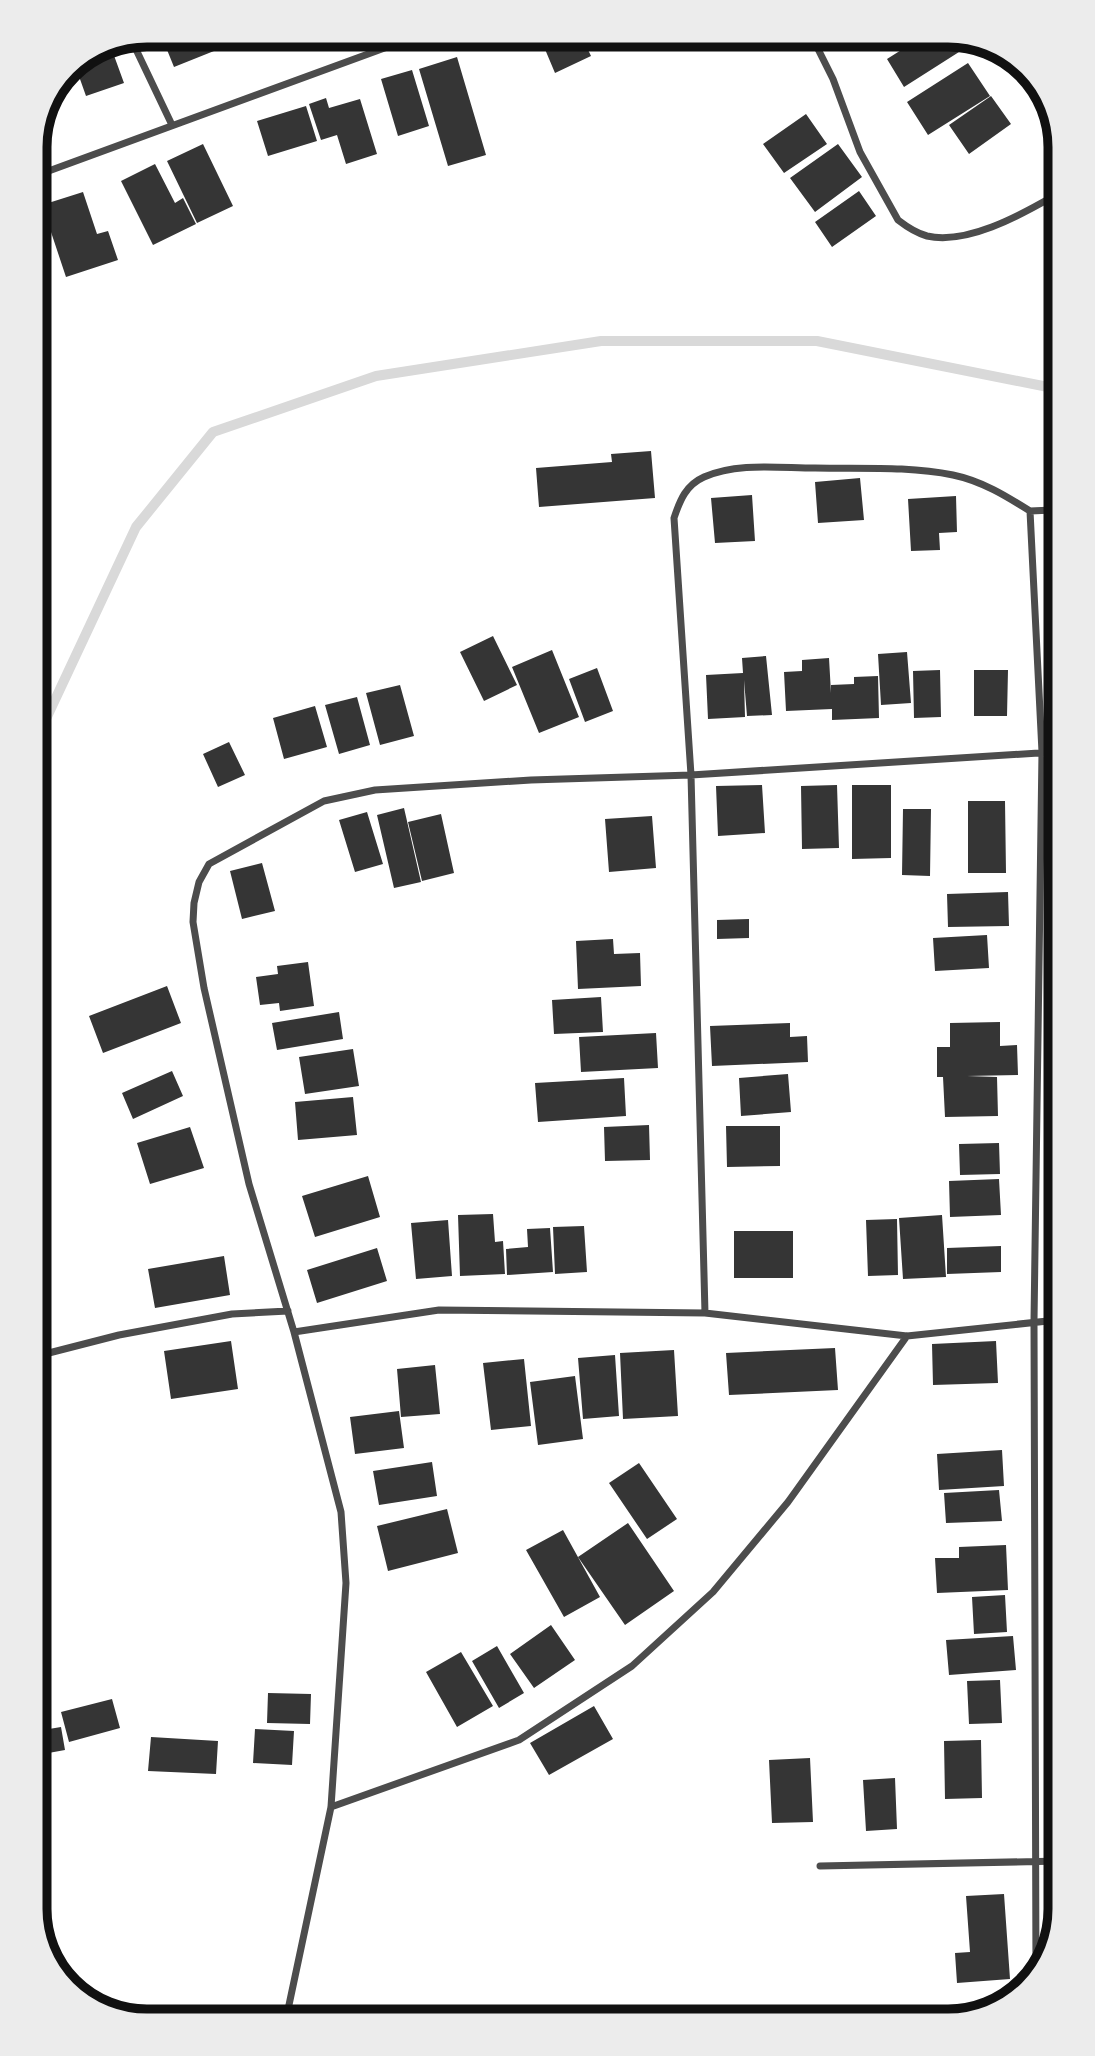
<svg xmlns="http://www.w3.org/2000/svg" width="1095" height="2056" viewBox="0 0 1095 2056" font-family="'DejaVu Sans',sans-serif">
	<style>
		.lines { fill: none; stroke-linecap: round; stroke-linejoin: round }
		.stream { stroke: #d9d9d9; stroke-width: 10 }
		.building { fill: #353535 }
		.minor { stroke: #4c4c4c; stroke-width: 7 }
		.rim { fill: none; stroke: #111; stroke-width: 9 }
	</style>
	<rect width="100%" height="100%" fill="#fff"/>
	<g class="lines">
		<path class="stream" d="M38,736L136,527L213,432L376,376L601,341H817L1053,388"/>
	</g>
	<path class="building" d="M161,35H213L219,49L174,67Z
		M539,35H581L591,56L555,73Z
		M925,35H955L966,39L970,45L904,87L887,59Z
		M112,50L124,83L86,96L75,65Z
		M457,57L486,155L448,166L419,69Z
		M968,63L990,96L928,135L907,102Z
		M412,70L429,126L398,136L381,79Z
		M991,96L1011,124L969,154L949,125Z
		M326,98L329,108L360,99L377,154L346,164L337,135L321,140L309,104Z
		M306,106L317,141L268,156L257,121Z
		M806,114L827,144L784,173L763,144Z
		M203,144L233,206L197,223L167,161Z
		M838,144L862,177L815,212L790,178Z
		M155,164L175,203L183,198L196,224L153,245L121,181Z
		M859,191L876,216L832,247L815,222Z
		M83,192L97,234L108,231L118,260L66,277L42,205Z
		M651,451L655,498L539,507L536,468L612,462L611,454Z
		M860,478L864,520L818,523L815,482Z
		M752,495L755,541L715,543L711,498Z
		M956,496L957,532L939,533L940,550L911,551L908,499Z
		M493,636L517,685L484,701L460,652Z
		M552,650L579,717L539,733L512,667Z
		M907,652L911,703L881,705L878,654Z
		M766,656L772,715L747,716L744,680L745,717L708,719L706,675L743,673L742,658Z
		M829,658L831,693V685L854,684V677L878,676L879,718L832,720V709L786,711L784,672L802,671V660Z
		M597,668L613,711L585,722L569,679Z
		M940,670L941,717L914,718L913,671Z
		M974,670H1008L1007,716H974Z
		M400,685L414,736L380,745L366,693Z
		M357,697L370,745L339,754L325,705Z
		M315,706L327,747L284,759L273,718Z
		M229,742L245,775L218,787L203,754Z
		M762,785L765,833L718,836L716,786Z
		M837,785L839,848L802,849L801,786Z
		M852,785H891V858L852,859Z
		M968,801H1005L1006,873H968Z
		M404,808L421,882L394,888L377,815Z
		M903,809H931L930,876L902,875Z
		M367,812L383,864L355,872L339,820Z
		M441,814L454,873L422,881L408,822Z
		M652,816L656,868L609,872L605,819Z
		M262,863L275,911L242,919L230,871Z
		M1008,892L1009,926L948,927L947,894Z
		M749,919V938L717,939V920Z
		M987,935L989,968L935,971L933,938Z
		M613,939L614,954L640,953L641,986L578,989L576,941Z
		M308,962L314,1006L280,1011L279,1003L260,1005L256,977L278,974L277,966Z
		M167,986L181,1023L103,1053L89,1016Z
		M601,997L603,1032L554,1034L552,1000Z
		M339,1012L343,1039L277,1050L272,1023Z
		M1000,1022V1046L1017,1045L1018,1075L967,1076L997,1077L998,1116L945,1117L943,1077H937V1047H950V1023Z
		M790,1023V1037L807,1036L808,1062L712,1066L710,1026Z
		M656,1033L658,1068L581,1072L579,1037Z
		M353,1049L359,1086L305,1094L299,1057Z
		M172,1071L183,1096L133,1119L122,1093Z
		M788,1074L791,1112L741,1116L739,1078Z
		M624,1078L626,1116L538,1122L535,1083Z
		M353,1097L357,1135L298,1140L295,1102Z
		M649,1125L650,1160L605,1161L604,1127Z
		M726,1126H780V1166L727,1167Z
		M190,1127L204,1168L150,1184L137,1143Z
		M999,1143L1000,1174L960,1175L959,1144Z
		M368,1176L380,1217L315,1237L302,1196Z
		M999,1179L1001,1215L950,1217L949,1181Z
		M493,1214L495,1242L503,1241L505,1274L460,1276L458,1215Z
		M942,1215L946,1277L903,1279L899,1218Z
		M897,1219L898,1275L868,1276L866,1220Z
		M448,1220L452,1276L416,1279L411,1223Z
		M584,1226L587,1272L555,1274L553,1227Z
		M550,1228L553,1272L507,1275L506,1249L528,1247L527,1229Z
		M734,1231H793V1278H734Z
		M1001,1246V1272L947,1274V1248Z
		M377,1248L387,1281L317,1303L307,1270Z
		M224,1256L230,1295L155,1308L148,1269Z
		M231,1341L238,1389L171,1399L164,1351Z
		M996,1341L998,1383L933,1385L932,1344Z
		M835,1348L838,1390L729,1395L726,1353Z
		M674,1350L678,1416L623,1419L620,1353Z
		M615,1355L619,1416L583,1419L578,1358Z
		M524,1359L531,1426L491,1430L483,1363Z
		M435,1365L440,1414L401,1417L397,1369Z
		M575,1376L583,1439L538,1445L530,1382Z
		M399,1411L404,1448L355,1454L350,1417Z
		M1002,1450L1004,1486L939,1490L937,1454Z
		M432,1462L437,1496L379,1505L373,1471Z
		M639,1463L677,1519L647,1539L609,1483Z
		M999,1490L1002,1521L946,1523L944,1493Z
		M447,1509L458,1553L388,1571L377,1526Z
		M628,1523L674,1591L625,1625L578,1557Z
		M563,1530L600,1597L564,1617L526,1550Z
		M1006,1545L1008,1590L937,1593L935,1558H959V1547Z
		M1005,1595L1007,1632L974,1634L972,1597Z
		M551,1625L575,1660L534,1688L510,1654Z
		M1013,1636L1016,1670L949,1675L946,1640Z
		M497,1646L524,1693L499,1708L472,1661Z
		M461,1652L493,1706L457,1727L426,1672Z
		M1000,1680L1002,1723L969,1724L967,1681Z
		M268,1693L311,1694L310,1724L267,1723Z
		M112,1699L120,1728L69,1742L61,1712Z
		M594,1706L613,1739L549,1775L530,1743Z
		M61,1727L65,1750L43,1754V1730Z
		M255,1729L294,1731L292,1765L253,1763Z
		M151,1737L218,1741L216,1774L148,1771Z
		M981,1740L982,1798L945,1799L944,1741Z
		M810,1758L813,1822L772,1823L769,1760Z
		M895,1778L897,1829L866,1831L863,1780Z
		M1004,1894L1010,1979L957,1983L955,1953L970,1952L966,1896Z"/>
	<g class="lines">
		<path class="minor" d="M811,35L833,79L860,152L898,220C907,227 916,233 927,236C966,245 1019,216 1052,197
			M132,41L172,125
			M35,176L420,35
			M1030,511L1042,752L1034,1321L1036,1976
			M1030,511L1053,510
			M705,1313L691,775L674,518C680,500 686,485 704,477C737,462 780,468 815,468C861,469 908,466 953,475C982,481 1006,496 1030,511
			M294,1332L439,1310L705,1313L907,1336L1057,1320
			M41,1355L119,1335L232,1314L288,1311
			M331,1807L519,1740L632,1666L713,1592L788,1502L907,1336
			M820,1866L1060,1861
			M286,2019L331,1807L346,1583L341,1512L294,1332L249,1184L204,988L193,922L194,903L199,882L209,864L324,801L375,790L531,780L691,775L1054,752"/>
	</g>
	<path d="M0 0H1095V2056H0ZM147 47H948A100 100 0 0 1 1048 147V1909A100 100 0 0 1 948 2009H147A100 100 0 0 1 47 1909V147A100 100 0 0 1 147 47Z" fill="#ececec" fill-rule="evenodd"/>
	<path class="rim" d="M147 47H948A100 100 0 0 1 1048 147V1909A100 100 0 0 1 948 2009H147A100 100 0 0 1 47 1909V147A100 100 0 0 1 147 47Z"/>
</svg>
